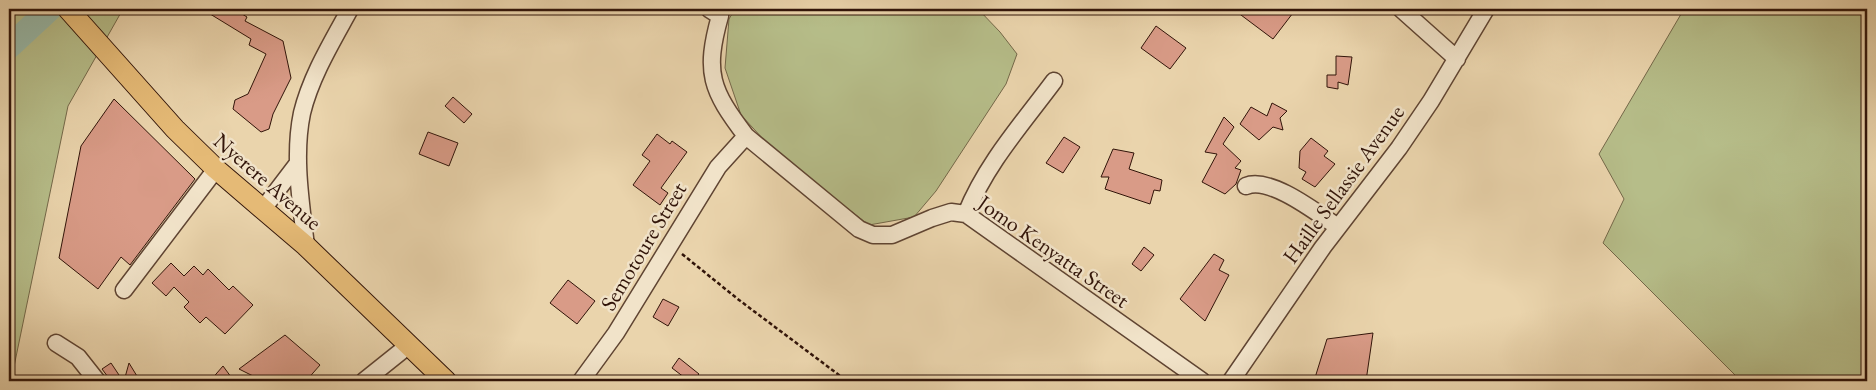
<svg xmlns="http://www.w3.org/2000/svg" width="1876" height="390" viewBox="0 0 1876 390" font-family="'EB Garamond',serif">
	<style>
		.green { fill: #b6bd89; stroke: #746849 }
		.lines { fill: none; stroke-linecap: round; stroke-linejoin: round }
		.river { stroke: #98b8a7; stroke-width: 24 }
		.building { fill: #d99b87; stroke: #311409 }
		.minor-casing { stroke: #5f4432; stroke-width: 19 }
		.major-casing { stroke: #311409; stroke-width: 22 }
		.path { stroke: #311409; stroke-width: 2.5; stroke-dasharray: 4 2.5; stroke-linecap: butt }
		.minor { stroke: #f1e3c9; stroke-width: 16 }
		.major { stroke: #e5ba76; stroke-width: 20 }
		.labels { text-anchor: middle; stroke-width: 5; stroke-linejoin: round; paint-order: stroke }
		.street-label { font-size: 22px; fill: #311409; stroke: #f1e3c9 }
	</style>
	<rect width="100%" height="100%" fill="#ead4ac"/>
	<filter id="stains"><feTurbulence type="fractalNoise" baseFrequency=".004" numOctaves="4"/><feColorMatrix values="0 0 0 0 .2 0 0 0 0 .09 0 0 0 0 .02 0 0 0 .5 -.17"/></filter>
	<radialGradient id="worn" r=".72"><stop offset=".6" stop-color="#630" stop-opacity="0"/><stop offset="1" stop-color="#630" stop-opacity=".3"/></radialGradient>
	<path class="green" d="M9,9H123L68,106L11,381H9Z
		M735,9H978L1000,32L1017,54L1006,84L936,191L914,217L869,225L777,154L741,115L725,68L729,19Z
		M1684,9H1867V381H1741L1603,243L1624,199L1599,154Z"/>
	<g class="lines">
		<path class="river" d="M9,47L50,9"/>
	</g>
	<path class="building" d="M202,9H234L247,17L245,21L283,41L291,78L273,114L269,129L261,132L233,109L235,100L248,94L266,54L249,45L251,39Z
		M1233,9H1296L1273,39Z
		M1156,26L1186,48L1170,69L1141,48Z
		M1336,56L1352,57L1348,85L1338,82V89L1327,87V75H1336Z
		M453,97L472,114L464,123L445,106Z
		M114,99L195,179L130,265L121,257L98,289L59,258L81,146Z
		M1272,103L1287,111L1280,118L1283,130L1273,127L1259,140L1240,124L1251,107L1267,116Z
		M1224,117L1234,127L1223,144L1241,161L1235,168L1241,170L1236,184L1225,194L1202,182L1217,154L1205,152Z
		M428,132L458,143L449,166L419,154Z
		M657,134L670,144L672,141L687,152L661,188L668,193L660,205L633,185L650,161L642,155Z
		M1064,137L1080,147L1063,173L1046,163Z
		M1311,138L1328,151L1324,156L1335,164L1315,187L1302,179L1306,172L1299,168L1300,151Z
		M1113,149L1134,153L1129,169L1162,180L1160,191L1154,190L1150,204L1105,189L1109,177H1101Z
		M1144,247L1154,255L1141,271L1132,264Z
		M1214,254L1224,260L1219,270L1229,275L1205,321L1180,299Z
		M171,263L184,276L194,266L203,275L208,269L229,290L233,286L253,305L225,334L206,317L200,323L184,307L189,302L174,287L166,296L152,283Z
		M568,280L595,301L577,324L550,303Z
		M663,299L679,307L668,326L653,317Z
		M1373,333L1366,381H1314L1327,339Z
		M285,335L320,365L306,381H263L239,369Z
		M679,358L699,374L693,381H689L672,368Z
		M111,363L123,381H111L102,369Z
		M129,363L140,381H124Z
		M223,366L234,381H210Z"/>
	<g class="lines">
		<g class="minor-casing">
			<path id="minor" d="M709,9L720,16C704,73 711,90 746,136L859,229L873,235H892L932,218L951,212L966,214L1202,381
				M1401,9L1457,59
				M1246,186C1270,176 1317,213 1338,227
				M263,209L298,163
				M966,214C986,164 1022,124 1054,81
				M306,246C301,203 293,156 302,113C311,76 332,42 350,9
				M124,290L216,169
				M56,343L78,357L97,381
				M364,381L409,345
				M581,381L616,333L718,167L746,136
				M1231,381L1323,247L1399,148L1431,101L1486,9"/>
		</g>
		<g class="major-casing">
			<path id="major" d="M68,9L175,129L216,169L306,246L446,381"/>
		</g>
		<path class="path" d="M682,254L739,300L847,381"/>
		<use href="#minor" class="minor"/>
		<use href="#major" class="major"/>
	</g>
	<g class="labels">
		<g class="street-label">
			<text transform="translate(268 181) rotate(41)" y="8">Nyerere Avenue</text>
			<text transform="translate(1343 184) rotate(-54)" y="8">Haille Sellassie Avenue</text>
			<text transform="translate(643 246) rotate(-59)" y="8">Semotoure Street</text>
			<text transform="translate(1054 251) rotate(35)" y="8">Jomo Kenyatta Street</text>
		</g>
	</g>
	<rect width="1876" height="390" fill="none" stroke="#ead4ac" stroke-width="30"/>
	<rect x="10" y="10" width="1856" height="370" fill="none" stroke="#311409" stroke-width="2.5"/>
	<rect x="15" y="15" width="1846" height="360" fill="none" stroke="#311409"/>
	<rect width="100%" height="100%" filter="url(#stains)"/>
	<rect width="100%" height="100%" fill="url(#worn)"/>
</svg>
